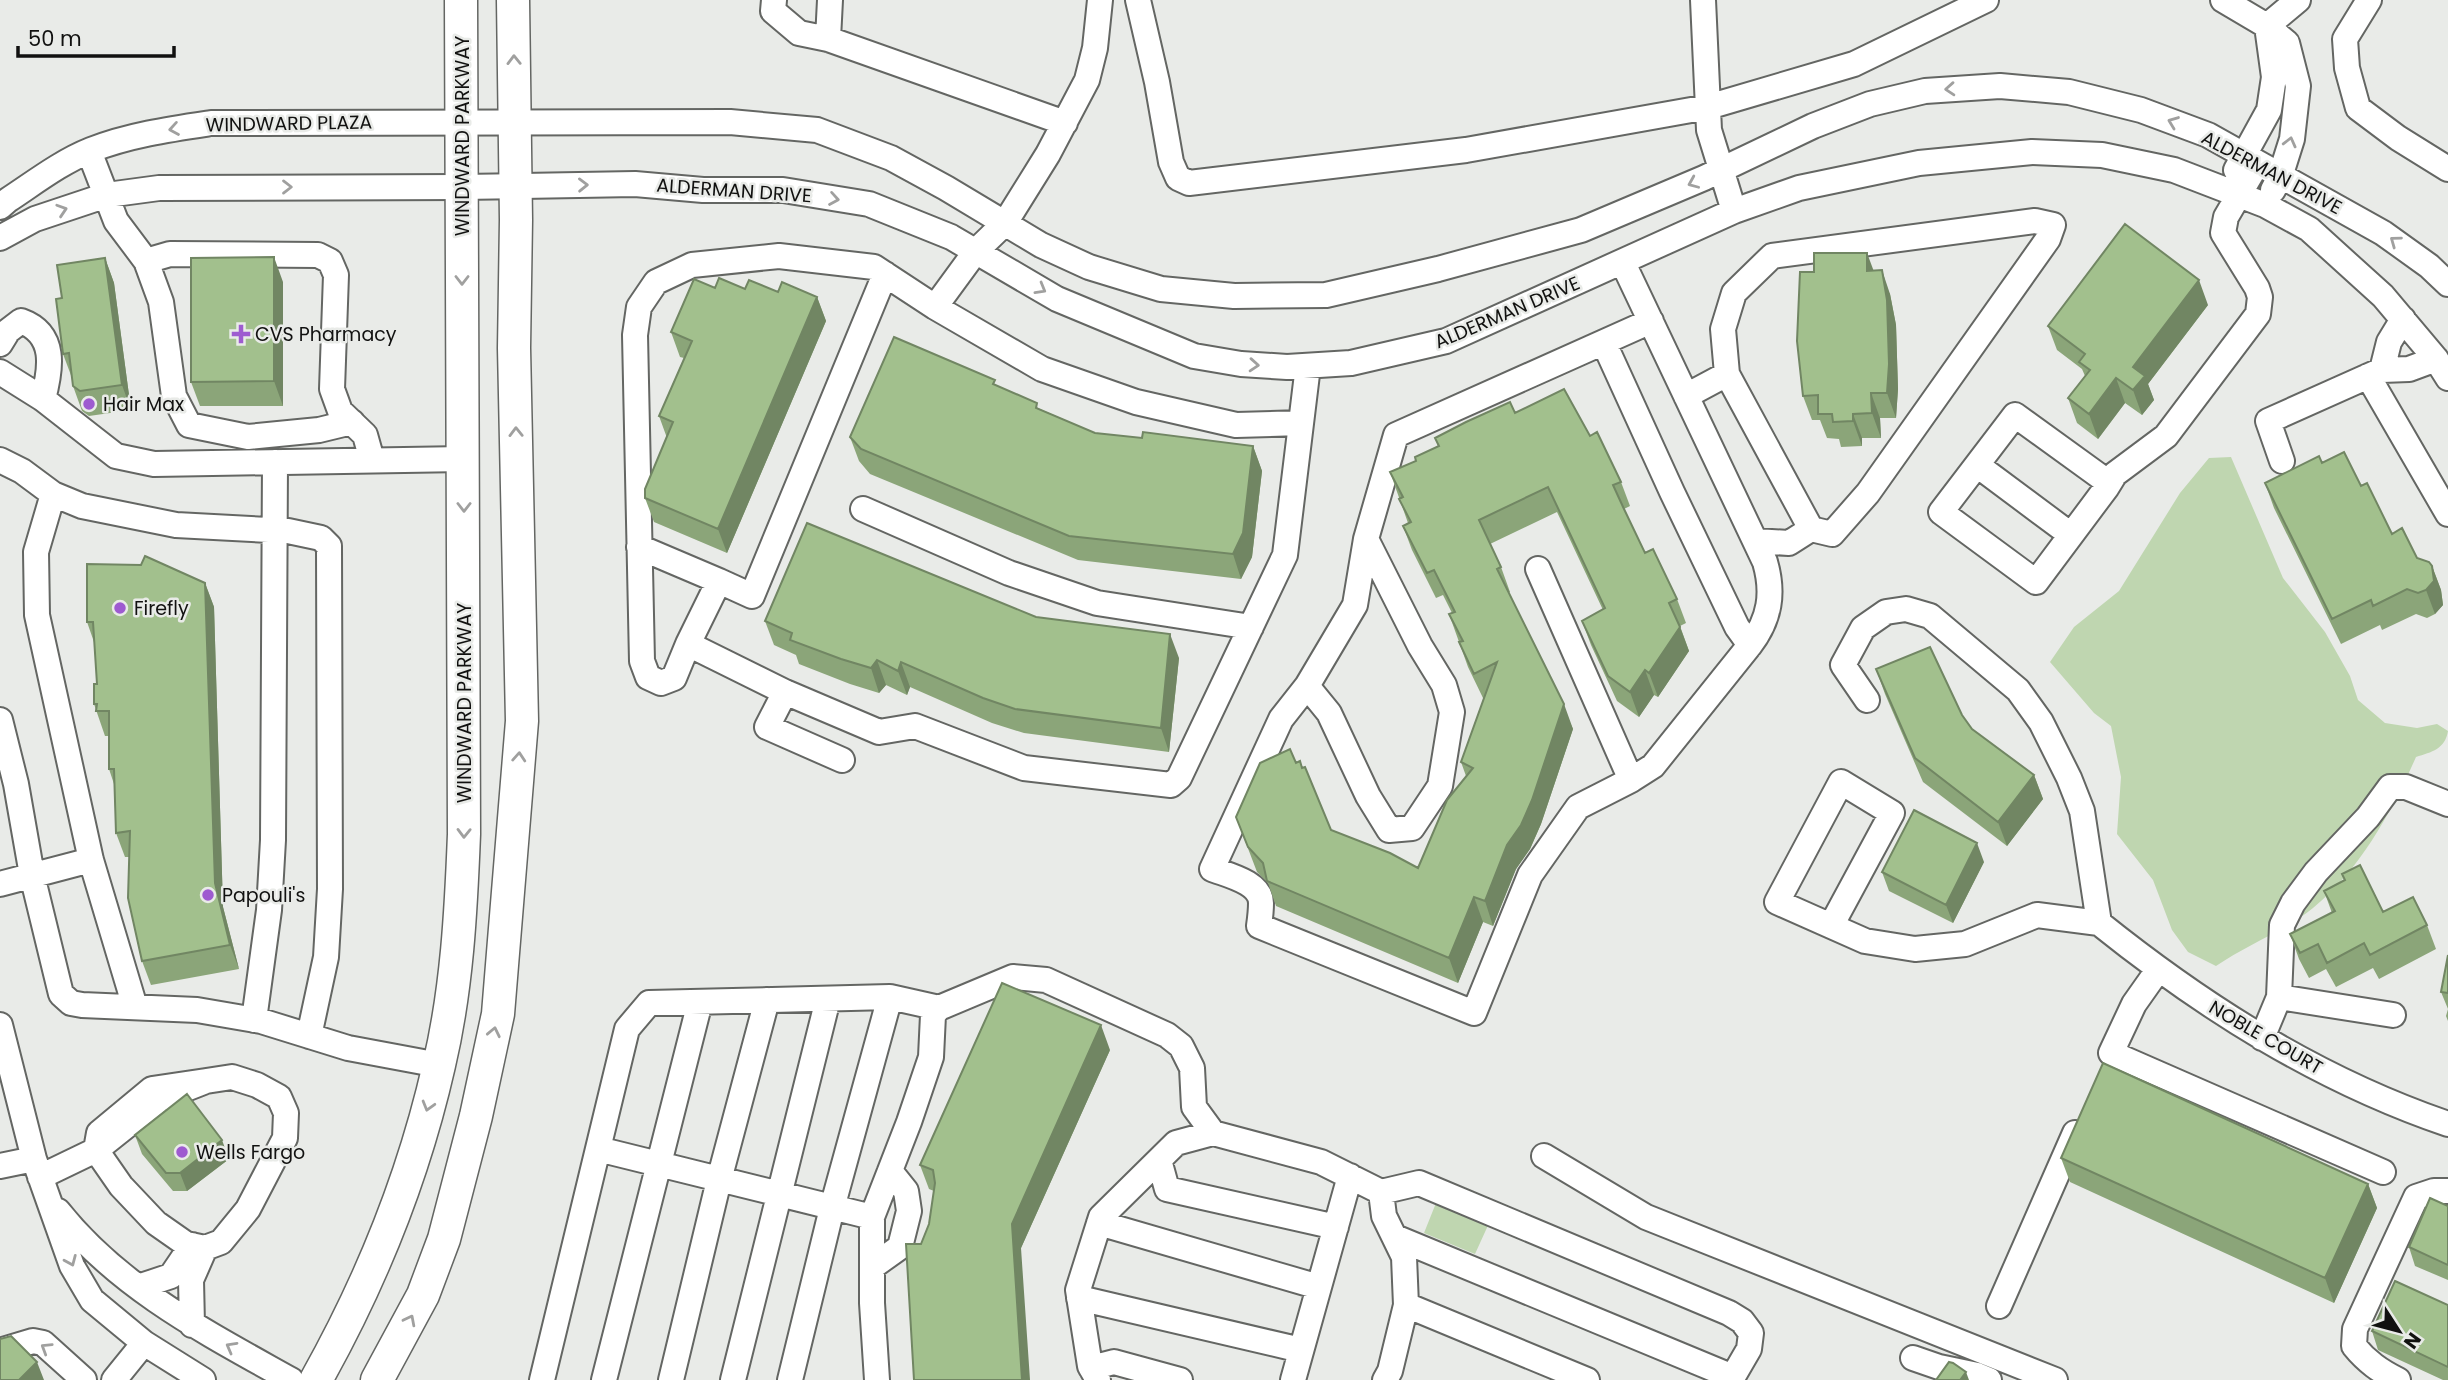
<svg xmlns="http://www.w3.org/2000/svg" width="2448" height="1380" viewBox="0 0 2448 1380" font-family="Poppins,sans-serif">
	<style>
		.green { fill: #bfd6b0 }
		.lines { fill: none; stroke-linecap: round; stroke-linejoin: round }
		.minor-casing { stroke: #646663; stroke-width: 28 }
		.major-casing { stroke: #646663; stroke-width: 35 }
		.minor { stroke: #fff; stroke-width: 24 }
		.major { stroke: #fff; stroke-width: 32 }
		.wall { fill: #8ba579 }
		.shaded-wall { fill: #718663 }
		.building { fill: #a2c08d; stroke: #718663; stroke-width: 2 }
		.oneway { stroke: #a0a09f }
		.poi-dot { fill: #9e5bd0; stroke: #e9ebe8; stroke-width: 2.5 }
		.labels { text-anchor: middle; stroke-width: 5; stroke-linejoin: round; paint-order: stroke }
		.street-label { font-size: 19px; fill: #111110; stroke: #e9ebe8 }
		.poi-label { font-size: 19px; fill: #111110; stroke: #e9ebe8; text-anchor: start }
	</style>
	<rect width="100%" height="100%" fill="#e9ebe8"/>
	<path class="green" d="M2231,457L2283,578L2325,632L2350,676L2358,700L2385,723L2417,728L2437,724L2448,731C2445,749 2432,752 2416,757C2392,811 2360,870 2313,908C2284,931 2247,945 2216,966L2188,952L2172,930L2153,880L2117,834L2121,777L2111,726L2094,713L2050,662L2074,627L2119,591L2180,493L2209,458Z
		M1438,1198L1490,1221L1475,1254L1424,1233Z"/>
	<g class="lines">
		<g class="minor-casing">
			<path id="minor" d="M774,0L773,11L799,33L828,39L1065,123
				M1138,0L1157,82L1171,162L1178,178L1189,183L1466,150L1708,107L1854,64L1986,0
				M1703,0L1709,130L1734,211
				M2223,0L2267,26L2287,43L2298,86L2292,139L2280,177L2273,190
				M2369,0L2345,39L2347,68L2358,108L2398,138L2448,169
				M2267,26L2298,0
				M828,39L830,0
				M89,151L116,221L146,261L161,302L174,396L189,425L248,437L319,430L352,422
				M2236,170L2269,110L2274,77L2267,26
				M0,207L8,200C34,183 61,162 91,150C129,135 171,129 211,123L730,122L817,130L891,158L946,188L1041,245L1089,267L1161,289L1234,296L1326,295L1438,269L1581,230L1704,178L1813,126L1870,104L1925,91L2000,86L2069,92L2141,110L2208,135L2383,233L2429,266L2448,284
				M0,238L35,219L107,195L159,188L462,187L635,184L703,190H783L869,204L951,237L1057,299L1194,356L1241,364L1287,367L1351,363L1446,341L1734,211L1799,188L1919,163L2032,152L2102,155L2174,170L2265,205L2309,229L2383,296L2436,359L2448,378
				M146,261L170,254L318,255L330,261L336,275L332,389L340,411L365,435L372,460
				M935,307L976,251L1005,223L1048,154L1087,80L1095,48L1100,0
				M1604,343L1672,492L1737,627L1750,645
				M0,344L8,331L21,321C57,334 51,369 43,399
				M2382,370L2389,342L2403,319
				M0,372L43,399L116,456L154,464L464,459
				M1727,374L1811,529L1789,543L1755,541
				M2368,376L2448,514
				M1686,396L1727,374L1723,329L1734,293L1772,256L2035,221L2053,225L2048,239L1868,493L1832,534L1811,529
				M1301,423L1236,425L1136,402L1042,369L935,307L874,267L779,256L692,265L656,282L639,307L635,335L642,661L648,677L661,683L674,678L688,644L785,692L879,732L915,726L1024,768L1171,785L1179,778L1285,555L1308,366
				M0,460L22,471L53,494L82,506L176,525L288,531L321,538L329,546L330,889L326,957L309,1036
				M2282,461L2268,421L2382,370L2409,369L2436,359
				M1977,465L2071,535
				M2109,483L2015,415L1941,512L2036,582L2107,487L2115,474L2166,436L2258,314L2260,297L2257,288L2223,233L2226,217L2257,164
				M53,494L36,552L37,615L91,860L135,1007
				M863,509L1009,573L1097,603L1251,627
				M639,547L719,581
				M1538,569L1631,780L1653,766L1750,645C1770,619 1774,593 1765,562L1623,263
				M688,644L719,581L752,596L885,274
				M1307,686L1329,713L1368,796L1389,830L1412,828L1440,786L1452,712L1444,685L1420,646L1366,539
				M785,692L767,727L842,760
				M1867,700L1843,665L1863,628L1886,612L1906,609L1930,616L2018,690L2041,722L2069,778L2082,811L2099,923
				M0,720L16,784L32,875L61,994L71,1003L82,1005L197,1010L261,1021L348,1048L439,1065
				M1631,780L1578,807L1530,875L1474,1013L1259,926C1260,919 1261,910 1261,903C1261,882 1227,875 1212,869L1281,719L1307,686L1355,605L1366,539L1396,435L1651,321
				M0,884L91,860
				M2099,923C2205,1008 2319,1080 2448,1124
				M1831,926L1892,813L1841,782L1777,902L1865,941L1915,949L1965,944L2037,915L2099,923
				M2158,970L2134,1004L2111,1053L2383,1172
				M2279,997L2393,1015
				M254,1020L269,910L273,840L275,462
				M0,1025L34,1159L72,1266L92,1300L144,1343L203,1380
				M2262,1038L2279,997L2282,925L2293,903L2316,872L2368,817L2390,787H2406L2448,804
				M598,1149L872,1217
				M1544,1156L1646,1217L2055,1380
				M1159,1160L1167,1189L1336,1227
				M0,1166L34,1159
				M40,1177L96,1150L160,1099L206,1081L232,1077L257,1085L279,1097L286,1113L285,1138L248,1209L221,1242L205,1248L186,1244L156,1223L121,1186L96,1150L99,1133L152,1089L206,1081
				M58,1211C119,1288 207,1333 291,1380
				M1099,1223L1319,1287
				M1395,1237L1733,1377
				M872,1267L900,1247L909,1211L906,1191L890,1171
				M138,1287L171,1276L192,1245
				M1079,1298L1301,1350
				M1406,1305L1587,1380
				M1999,1306L2075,1133
				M192,1325L191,1280L205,1248
				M0,1353L3,1350L33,1341L43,1343L84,1380
				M1913,1358L1939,1367L1977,1375L1989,1380
				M1091,1368L1114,1362L1180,1380
				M114,1380L144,1343
				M542,1380L627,1029L649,1003L890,997L939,1008
				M604,1380L700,1002
				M671,1380L719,1180L767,1000
				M733,1380L828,999
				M790,1380L832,1208L890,997
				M877,1380L872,1303V1217L909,1122L931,1057L933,1015L939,1008L1013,977L1046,980L1167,1035L1181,1046L1192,1068L1194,1107L1213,1133
				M1098,1380L1090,1366L1078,1290L1101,1217L1176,1143L1213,1133L1321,1162L1381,1192
				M1293,1380L1350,1176
				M1385,1380L1390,1371L1406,1305L1404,1257L1384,1216L1381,1192L1419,1183L1729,1313L1742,1321L1751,1333L1749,1349L1731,1380
				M2398,1380C2380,1371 2367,1362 2354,1346L2355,1329L2416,1197L2434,1191H2448"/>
		</g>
		<g class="major-casing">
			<path id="major" d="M316,1380C371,1282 414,1175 439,1065C457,989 461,911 464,834L461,0
				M377,1380L423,1295L444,1239L476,1116L498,1014L522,721L514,348L516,220L513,0"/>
		</g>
		<use href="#minor" class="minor"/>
		<use href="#major" class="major"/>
	</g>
	<path class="wall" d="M105,258L114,283L131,410L89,416L82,411L73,386L72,378L63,354L62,298Z
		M1874,271L1890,294L1896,325L1898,389L1896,418H1880L1881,438H1862V446L1841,447L1839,439L1827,438L1820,420H1812L1803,396L1814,272Z
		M283,282V406H200L191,382Z
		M715,288L778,292L817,297L826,321L727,553L654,522L645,498L667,438L659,416L684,358L680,357L671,332Z
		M2208,305L2148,384L2154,400L2142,415L2125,403L2098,439L2077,423L2068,398L2085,376L2082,369L2057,350L2048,326Z
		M998,386L1040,409L1095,433L1142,438L1253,446L1262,471L1252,557L1241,579L1078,560L870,474L859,461L850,437Z
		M1515,413L1590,436L1621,482L1630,506L1624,509L1645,553L1677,599L1686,623L1680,626L1689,651L1658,697L1654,695L1639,717L1617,701L1591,645L1582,621L1603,610L1557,512L1490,544L1501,567L1510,592L1508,593L1573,729L1541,824L1530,849L1516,869L1493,926L1483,922L1458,983L1276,906L1268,883L1257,872L1236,817L1296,763L1331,830L1418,868L1466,776L1461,762L1484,698H1483L1468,667L1449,614L1452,613L1443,595L1436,598L1412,550L1403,526L1408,523L1390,472L1416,461L1438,446L1435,438Z
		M2322,463L2392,534L2417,558L2432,566L2441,590L2443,605L2435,614L2427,618L2416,614L2382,630L2380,625L2341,644L2274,508L2265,483Z
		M205,583L214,607L223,907L239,969L151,985L142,961L129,857H125L116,833L114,784L109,769V736H105L94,704L97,684L94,642L87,622Z
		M1036,617L1179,658L1169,752L1024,733L992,723L910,687L907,695L886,685L879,693L850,684L799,664L796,655L774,645L765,621Z
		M1876,669L1962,715L1972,729L2034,775L2043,799L2007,846L1923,782L1885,694Z
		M1984,862L1953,923L1889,891L1882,872Z
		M2342,874L2383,912L2427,925L2436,949L2379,979L2373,968L2336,987L2326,969L2309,978L2299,959L2290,934L2332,913L2324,891L2345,880Z
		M2448,955V1021L2446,1016L2448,1009L2441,992Z
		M1110,1050L1021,1248L921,1244L929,1224L934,1191L929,1189L920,1165Z
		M135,1135L229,1159L187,1191H173L142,1154Z
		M2061,1158L2368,1184L2377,1208L2334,1303L2070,1182Z
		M2448,1206V1280L2415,1266L2409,1247Z
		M2448,1305V1380H2443L2378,1350L2372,1331Z"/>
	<path class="shaded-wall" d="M1867,253L1876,277L1867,271Z
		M274,257L283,282V406L274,381Z
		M105,258L114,283L131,410L122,385Z
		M1882,270L1890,294L1896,325L1898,389L1896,418L1887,393Z
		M2199,280L2208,305L2148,384L2154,400L2142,415L2133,390V367Z
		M817,297L826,321L727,553L718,529Z
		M2116,378L2125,403L2098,439L2089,414Z
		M1871,393L1880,418L1881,438L1872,413Z
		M1853,414L1862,438V446L1853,421Z
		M1253,446L1262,471L1252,557L1241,579L1233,554Z
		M2432,566L2441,590L2443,605L2435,614L2426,590Z
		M205,583L214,607L223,907L239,969L230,945L215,883Z
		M1680,627L1689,651L1658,697L1649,673Z
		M1170,634L1179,658L1169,752L1161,728Z
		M877,660L886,685L879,693L871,668Z
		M901,662L910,687L907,695L898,671Z
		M1645,670L1654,695L1639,717L1630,692Z
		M1564,704L1573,729L1541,824L1530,849L1516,869L1493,926L1485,901Z
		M2034,775L2043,799L2007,846L1998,822Z
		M1977,843L1984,862L1953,923L1946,905Z
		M1474,897L1483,922L1458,983L1449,958Z
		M1101,1025L1110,1050L1021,1248L1030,1380H1022L1012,1224Z
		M222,1140L229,1159L187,1191L180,1173Z
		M2368,1184L2377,1208L2334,1303L2325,1278Z
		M37,1362L44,1380H19Z
		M1966,1372L1969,1380H1961V1379Z"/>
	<path class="building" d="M2125,224L2199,280L2133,367L2145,376L2133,390L2116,378L2089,414L2068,398L2090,370L2079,362L2085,354L2048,326Z
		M1814,253H1867V271L1882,270L1887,300L1889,364L1887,393H1871L1872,413L1853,414V421L1833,422L1832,414H1818V395L1803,396L1797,341L1800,272H1814Z
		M274,257V381L191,382V258Z
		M105,258L122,385L80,391L73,386L69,353L63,354L56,299L62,298L57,265Z
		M719,278L745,289L749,280L778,292L782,282L817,297L718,529L645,498V489L673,422L659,416L692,341L671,332L694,279L715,288Z
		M894,337L995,380L993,384L1037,403L1036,408L1095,433L1142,438L1143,432L1253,446L1243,533L1233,554L1069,536L861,449L850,437Z
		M1564,389L1590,436L1597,432L1621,482L1613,485L1624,509L1645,553L1653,549L1677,599L1669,603L1680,627L1649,673L1645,670L1630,692L1608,676L1582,621L1605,608L1548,487L1479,520L1501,567L1497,569L1564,704L1532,800L1521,825L1507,845L1485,901L1474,897L1449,958L1267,881L1263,863L1248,847L1236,817L1260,763L1290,749L1296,763L1300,761L1302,768L1305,767L1331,830L1390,853L1418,868L1447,800L1473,768L1461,762L1497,662L1474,674L1459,642L1463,641L1449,614L1455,612L1434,570L1427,573L1403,526L1411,522L1399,499L1403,497L1390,472L1416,461L1415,457L1439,446L1435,438L1466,422L1510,402L1515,413Z
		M2344,452L2361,486L2367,483L2392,534L2402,528L2417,558L2429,562L2432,566L2434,581L2426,590L2418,593L2407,589L2373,606L2371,600L2332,619L2265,483L2319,456L2322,463Z
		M807,523L1036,617L1170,634L1161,728L1015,709L983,698L901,662L898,671L877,660L871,668L841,659L790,640L792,633L765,621Z
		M145,556L205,583L215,883L230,945L142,961L128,898L130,831L116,833L114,769H109V711H96L97,704H94V684H97L93,622H87V564L141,565Z
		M1930,647L1962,715L1972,729L2034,775L1998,822L1915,758L1876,669Z
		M1914,810L1977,843L1946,905L1882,872Z
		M2360,865L2383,912L2413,897L2427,925L2370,955L2364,943L2327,963L2318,944L2300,953L2290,934L2335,911L2324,891L2345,880L2342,874Z
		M2448,955V993L2441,992Z
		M1002,983L1101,1025L1012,1224L1022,1380H914L906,1244H921L929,1224L935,1183L933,1170L920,1165Z
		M2103,1063L2368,1184L2325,1278L2061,1158Z
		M187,1094L222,1140L180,1173H166L135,1135Z
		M2430,1198L2448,1206V1265L2409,1247Z
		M2395,1281L2448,1305V1367L2372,1331Z
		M11,1336L37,1362L19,1380H0V1339Z
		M1949,1362L1953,1363L1966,1372L1961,1379L1962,1380H1936Z"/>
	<defs><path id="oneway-chevron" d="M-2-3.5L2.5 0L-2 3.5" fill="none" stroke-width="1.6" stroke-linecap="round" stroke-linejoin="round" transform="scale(1.75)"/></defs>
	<g class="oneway">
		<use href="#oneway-chevron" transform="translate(514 60) rotate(-91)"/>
		<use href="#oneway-chevron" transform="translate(1950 89) rotate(176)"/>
		<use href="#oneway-chevron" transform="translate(2173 122) rotate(-159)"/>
		<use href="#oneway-chevron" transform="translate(174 129) rotate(170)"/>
		<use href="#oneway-chevron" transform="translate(2290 142) rotate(-76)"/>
		<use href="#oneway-chevron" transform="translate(1693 183) rotate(157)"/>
		<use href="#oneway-chevron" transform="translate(583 185) rotate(-1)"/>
		<use href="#oneway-chevron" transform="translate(287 187)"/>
		<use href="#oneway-chevron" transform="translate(834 199) rotate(10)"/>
		<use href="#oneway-chevron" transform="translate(62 210) rotate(-18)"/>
		<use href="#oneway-chevron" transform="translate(2395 241) rotate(-144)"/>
		<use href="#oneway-chevron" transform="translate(462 280) rotate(90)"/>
		<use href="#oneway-chevron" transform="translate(1041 289) rotate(30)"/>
		<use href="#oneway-chevron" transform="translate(1254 365) rotate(4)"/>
		<use href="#oneway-chevron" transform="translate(516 432) rotate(-91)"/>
		<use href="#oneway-chevron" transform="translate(464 507) rotate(90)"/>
		<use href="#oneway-chevron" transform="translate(519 757) rotate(-86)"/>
		<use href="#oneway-chevron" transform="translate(464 833) rotate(91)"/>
		<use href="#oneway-chevron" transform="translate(494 1032) rotate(-78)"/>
		<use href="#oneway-chevron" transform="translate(428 1106) rotate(106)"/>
		<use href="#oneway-chevron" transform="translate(71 1261) rotate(67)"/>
		<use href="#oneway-chevron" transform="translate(410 1320) rotate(-63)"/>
		<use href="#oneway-chevron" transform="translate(231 1347) rotate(-151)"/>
		<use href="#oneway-chevron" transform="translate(46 1348) rotate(-148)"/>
	</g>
	<g class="poi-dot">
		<path d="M237.5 323.5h7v7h7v7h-7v7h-7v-7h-7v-7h7z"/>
		<circle cx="89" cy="404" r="7"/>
		<circle cx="120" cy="608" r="7"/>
		<circle cx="208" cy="895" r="7"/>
		<circle cx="182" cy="1152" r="7"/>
	</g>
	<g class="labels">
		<g class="street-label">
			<text transform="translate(289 123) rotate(-1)" y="7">WINDWARD PLAZA</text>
			<text transform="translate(462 136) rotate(-90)" y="7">WINDWARD PARKWAY</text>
			<text transform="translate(2272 172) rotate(28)" y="7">ALDERMAN DRIVE</text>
			<text transform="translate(734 190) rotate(4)" y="7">ALDERMAN DRIVE</text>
			<text transform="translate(1507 312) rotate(-23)" y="7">ALDERMAN DRIVE</text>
			<text transform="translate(464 703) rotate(-90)" y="7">WINDWARD PARKWAY</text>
			<text transform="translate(2266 1037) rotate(30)" y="7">NOBLE COURT</text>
		</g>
		<g class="poi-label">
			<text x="255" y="341">CVS Pharmacy</text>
			<text x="103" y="411">Hair Max</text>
			<text x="134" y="615">Firefly</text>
			<text x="222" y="902">Papouli's</text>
			<text x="196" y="1159">Wells Fargo</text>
		</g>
	</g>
	<g transform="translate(2399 1331) rotate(126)" stroke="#e9ebe8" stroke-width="5" paint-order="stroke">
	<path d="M0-5L12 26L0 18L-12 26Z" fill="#111110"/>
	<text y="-10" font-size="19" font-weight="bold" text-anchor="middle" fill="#111110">N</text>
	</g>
	<path d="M18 46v10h156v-10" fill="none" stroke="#111110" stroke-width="3.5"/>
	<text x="28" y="46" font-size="21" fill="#111110" stroke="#e9ebe8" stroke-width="5" paint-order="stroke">50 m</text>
</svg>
